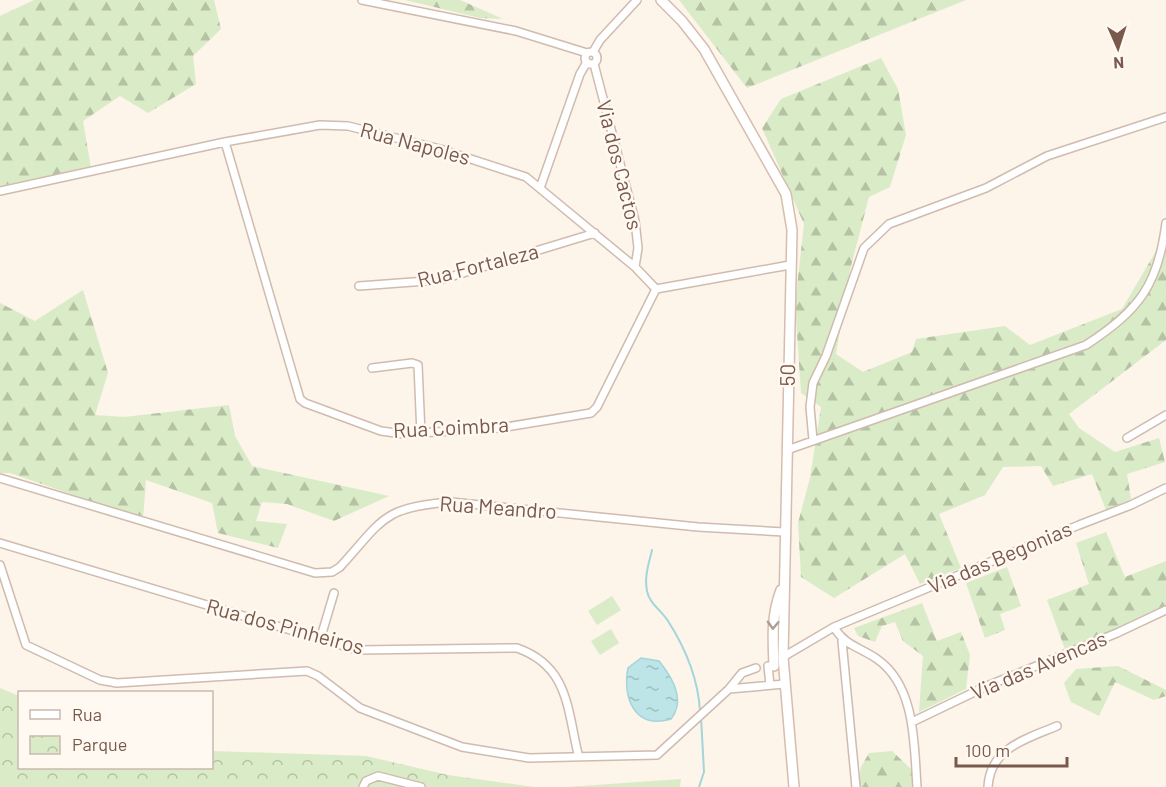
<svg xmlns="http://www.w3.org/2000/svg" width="1166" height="787" viewBox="0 0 1166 787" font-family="Barlow,sans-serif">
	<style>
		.forest { fill: url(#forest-firs) }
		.park { fill: url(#park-crowns) }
		.pitch { fill: #d9ecc7 }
		.water { fill: url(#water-ripples); stroke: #a3d5da; stroke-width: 1.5 }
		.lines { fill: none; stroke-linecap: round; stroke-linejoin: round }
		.stream { stroke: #a3d5da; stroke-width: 2 }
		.street-casing { stroke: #d0bbaf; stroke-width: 10 }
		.secondary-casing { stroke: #d6bdae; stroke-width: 12 }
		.street { stroke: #fff; stroke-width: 7 }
		.secondary { stroke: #fff; stroke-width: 9 }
		.oneway { stroke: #af9b94 }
		.labels { text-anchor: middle; stroke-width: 5; stroke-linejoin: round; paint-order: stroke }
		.street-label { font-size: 21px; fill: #79594c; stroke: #fff9f1 }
	</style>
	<defs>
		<pattern id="forest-firs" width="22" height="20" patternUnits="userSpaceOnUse" patternTransform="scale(1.5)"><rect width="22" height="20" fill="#d9ecc7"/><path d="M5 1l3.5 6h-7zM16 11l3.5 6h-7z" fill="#b5c2a4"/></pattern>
		<pattern id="park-crowns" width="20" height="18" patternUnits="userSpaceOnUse" patternTransform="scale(1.5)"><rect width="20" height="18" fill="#d9ecc7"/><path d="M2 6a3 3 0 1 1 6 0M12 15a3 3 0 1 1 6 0" fill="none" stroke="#b5c2a4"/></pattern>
		<pattern id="water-ripples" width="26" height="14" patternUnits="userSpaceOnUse" patternTransform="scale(1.5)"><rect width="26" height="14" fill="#bde5e8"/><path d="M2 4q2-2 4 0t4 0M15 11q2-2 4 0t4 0" fill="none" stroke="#9ebdbe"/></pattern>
	</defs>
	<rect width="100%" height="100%" fill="#fdf4ea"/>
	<path class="forest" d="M34,0H214L221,29L193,56L196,84L148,113L120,96L83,121L91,168L0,186V16Z
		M405,0H460L503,19L480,18Z
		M679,0H966L747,88Z
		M881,58L898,89L906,135L890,187L869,197L850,270L836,354L863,372L912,352L916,339L1005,326L1030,345L1122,309L1166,234V340L1069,414L1079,428L1115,452L1159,438L1165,462L1127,474L1131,499L1106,510L1092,474L1053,486L1041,466L1003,467L985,495L939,514L961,568L920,584L905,554L834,598L801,577L798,523L810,478L821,407L801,393L795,304L804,224L762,128L781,99Z
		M83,290L108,373L95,415L124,417L229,405L235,436L252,466L389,496L334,521L287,504L262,502L256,521L287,524L278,548L218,533L212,503L146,480L143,519L10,473H0V303L35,321Z
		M1106,532L1125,577L1166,561V615L1066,652L1047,600L1089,584L1076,543Z
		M1007,567L1021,606L1000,614L1005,630L985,638L966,583Z
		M922,603L937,641L961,632L970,655L966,689L919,712L923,656L903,641L895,622L882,626L875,642L858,636L854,628Z
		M1118,666L1166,690V696L1154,700L1115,682L1099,716L1071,702L1064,683L1076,669Z
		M892,751L912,770L913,787H858L861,767L869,753Z"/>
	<path class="park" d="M0,688L19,696L20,768H212V751L366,756L448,775L534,787H0Z
		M681,779L680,787H567Z"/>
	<path class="pitch" d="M612,596L621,610L597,625L588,611Z
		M611,629L619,643L600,655L591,641Z"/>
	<path class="water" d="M641,658L659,661C673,678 686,700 671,719C635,730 622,698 628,668Z"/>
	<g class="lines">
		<path class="stream" d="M652,550C649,563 644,576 647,591C649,603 661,610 668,621C686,649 698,678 700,711
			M699,787L704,772L701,717"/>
		<g class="street-casing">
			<path id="street" d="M362,0L516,31L587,53
				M585 58a6 6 0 1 1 12 0a6 6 0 1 1-12 0Z
				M593,52L600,40L637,0
				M594,64L635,221L638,248L635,267
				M225,142L300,399L305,403L381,431L403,434L500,428L591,413L597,407L656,289
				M540,188L580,74L587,62
				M0,191L225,142L320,125L348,126L440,149L526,177L635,267L656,289
				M359,286L440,280L595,233
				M656,289L790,265
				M372,368L412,363L418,365L421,434
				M1127,438L1166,415
				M813,440L810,407L813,383L826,356L864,248L889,224L986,188L1047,156L1166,117
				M787,450L1086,345C1139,310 1158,286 1166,223
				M0,478L315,573L332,572L340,567C383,520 382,507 451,502L698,527L784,532
				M0,543L357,650L517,648C568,666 567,707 578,754
				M0,565L26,645L100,680L117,683L307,671L318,676L360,708L462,747L529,758L657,755L729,689L742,673L756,668
				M834,627C845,646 860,647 877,659C916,686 914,745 917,787
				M320,640L334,593
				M842,641L856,787
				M783,657L834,627L1079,525L1131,505L1166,488
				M768,666L770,685
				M729,689L785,684
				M912,722L987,686L1117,633L1166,610
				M363,787L366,781L378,776L421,787
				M988,787C990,748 1026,739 1057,726"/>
		</g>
		<g class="secondary-casing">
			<path id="secondary" d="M661,0L682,21L704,49L786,194L792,230L783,657L794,787
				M774,666C773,639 771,616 781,590"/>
		</g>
		<use href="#street" class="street"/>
		<use href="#secondary" class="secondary"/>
	</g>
	<defs><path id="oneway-chevron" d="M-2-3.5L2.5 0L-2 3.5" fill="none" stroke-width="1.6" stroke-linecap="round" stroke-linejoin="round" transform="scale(1.5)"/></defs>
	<use class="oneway" href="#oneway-chevron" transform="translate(773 625) rotate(92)"/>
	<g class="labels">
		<g class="street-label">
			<text transform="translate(415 144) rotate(15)" y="7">Rua Napoles</text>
			<text transform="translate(619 165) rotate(76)" y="7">Via dos Cactos</text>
			<text transform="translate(478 266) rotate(-14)" y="7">Rua Fortaleza</text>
			<text transform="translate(788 375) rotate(-89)" y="7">50</text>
			<text transform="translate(451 428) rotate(-3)" y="7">Rua Coimbra</text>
			<text transform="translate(498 508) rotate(4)" y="7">Rua Meandro</text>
			<text transform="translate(1000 558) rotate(-23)" y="7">Via das Begonias</text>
			<text transform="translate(285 627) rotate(15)" y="7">Rua dos Pinheiros</text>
			<text transform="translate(1039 666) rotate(-23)" y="7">Via das Avencas</text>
		</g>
	</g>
	<rect x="18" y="691" width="195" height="78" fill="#fff9f1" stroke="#c9b9af" stroke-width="1.5"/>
	<rect x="30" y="710" width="30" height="9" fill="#ffffff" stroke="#c9b9af" stroke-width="1.5"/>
	<text x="72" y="721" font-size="18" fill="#79594c">Rua</text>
	<rect x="30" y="736" width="30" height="18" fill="url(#park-crowns)" stroke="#c9b9af" stroke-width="1.5"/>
	<text x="72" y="751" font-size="18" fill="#79594c">Parque</text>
	<g transform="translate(1118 48) rotate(177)" stroke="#fff9f1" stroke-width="4.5" paint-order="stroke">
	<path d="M0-4.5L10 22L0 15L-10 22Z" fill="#79594c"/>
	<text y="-9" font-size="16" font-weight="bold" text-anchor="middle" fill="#79594c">N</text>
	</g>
	<path d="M956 757v9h111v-9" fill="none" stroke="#79594c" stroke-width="3"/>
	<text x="965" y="757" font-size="18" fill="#79594c" stroke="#fff9f1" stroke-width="4.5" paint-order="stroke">100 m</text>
</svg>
